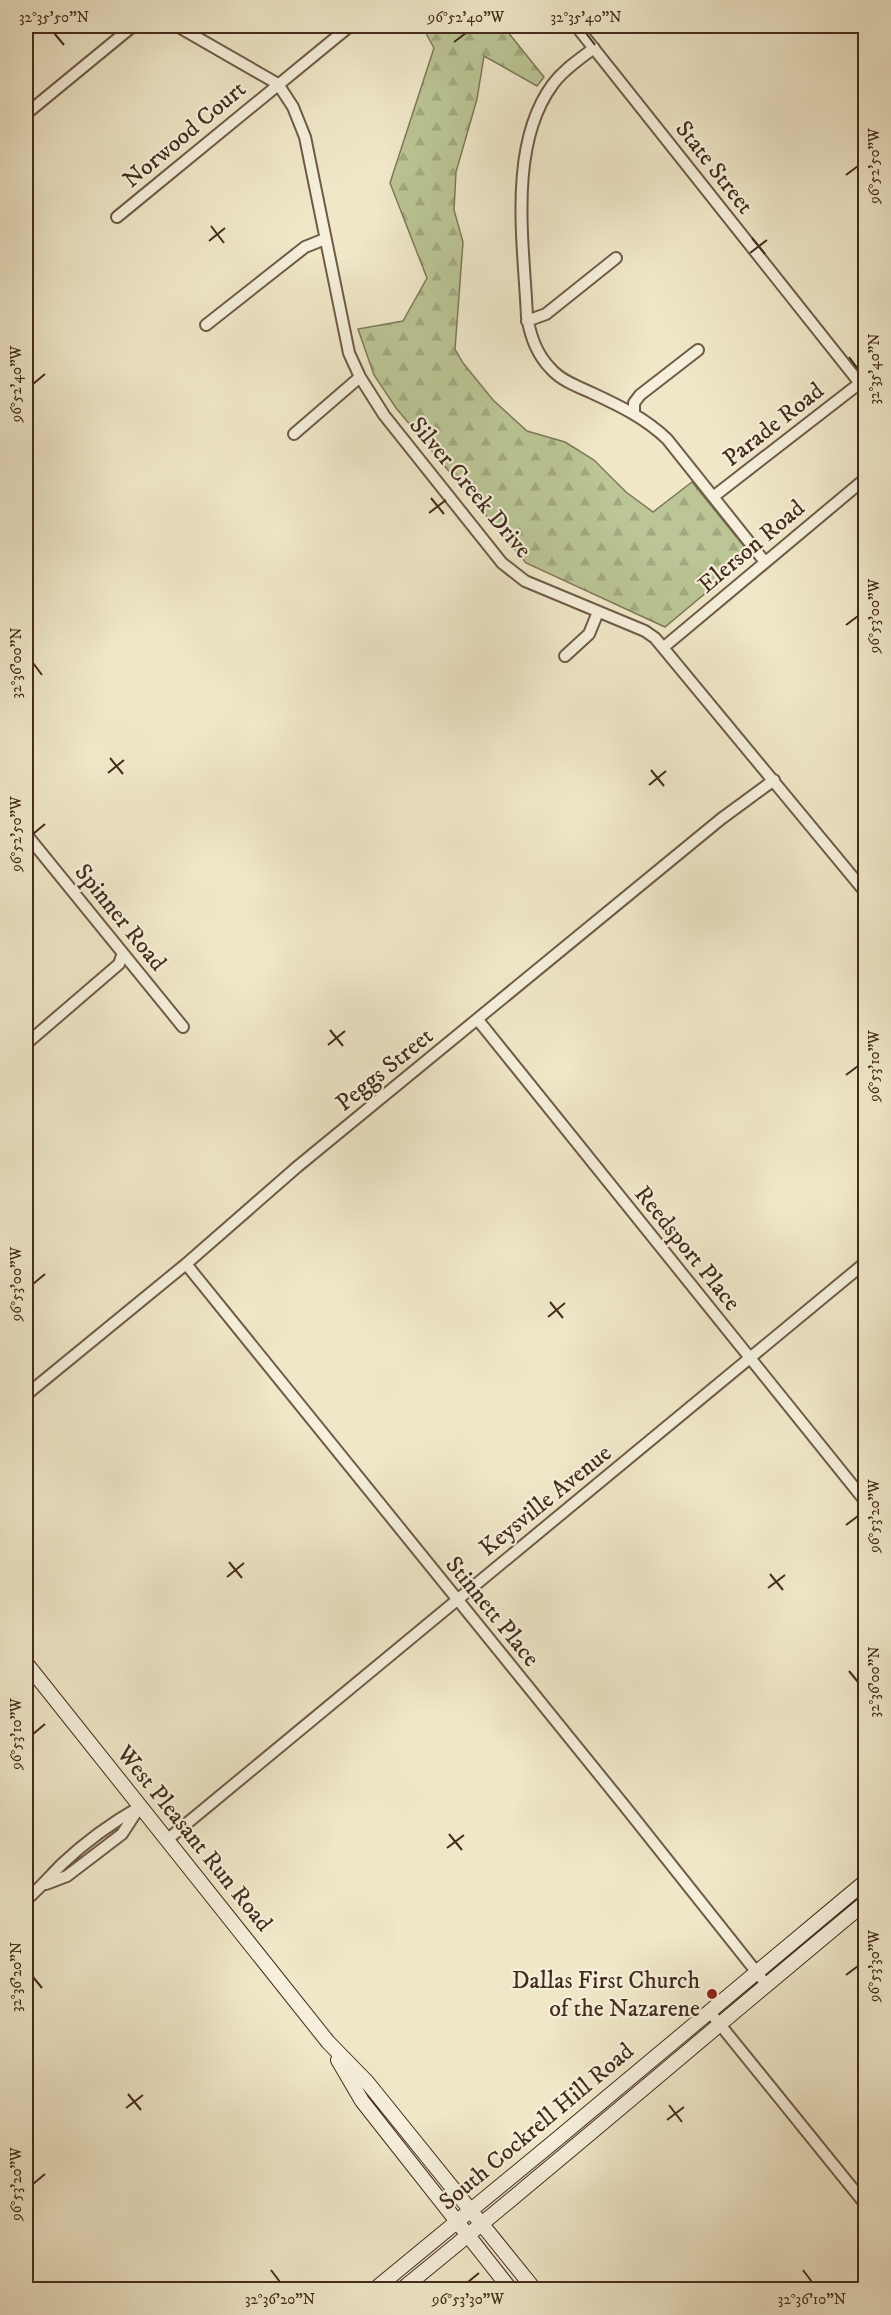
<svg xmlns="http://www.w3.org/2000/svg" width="891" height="2315" viewBox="0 0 891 2315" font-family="'IM FELL DW Pica',serif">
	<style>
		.forest { fill: url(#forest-firs); stroke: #807858; stroke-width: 1.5 }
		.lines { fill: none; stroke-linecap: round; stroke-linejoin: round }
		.minor-casing { stroke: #6f5b46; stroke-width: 14 }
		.secondary-casing { stroke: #442c1b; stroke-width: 16 }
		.minor { stroke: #f5efdb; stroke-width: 10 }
		.secondary { stroke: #f5efdb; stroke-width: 14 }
		.ticks { fill: none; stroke: #442c1b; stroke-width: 2 }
		.poi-dot { fill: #8f2418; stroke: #f5efdb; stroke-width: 2 }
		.labels { text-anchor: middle; stroke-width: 4.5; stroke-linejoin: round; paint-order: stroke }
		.street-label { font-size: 24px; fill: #442c1b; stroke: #f5efdb }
		.poi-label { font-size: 24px; fill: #442c1b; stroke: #f5efdb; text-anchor: end }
		.neatline { fill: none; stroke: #442c1b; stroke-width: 2 }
		.ticks-label { font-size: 15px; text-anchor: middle; fill: #442c1b }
	</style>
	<defs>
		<pattern id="forest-firs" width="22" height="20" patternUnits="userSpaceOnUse" patternTransform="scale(1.5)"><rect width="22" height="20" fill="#bbc595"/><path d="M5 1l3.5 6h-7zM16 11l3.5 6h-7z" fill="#a2a980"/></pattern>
	</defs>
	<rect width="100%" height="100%" fill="#efe7c8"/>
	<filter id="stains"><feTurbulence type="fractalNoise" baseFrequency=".00333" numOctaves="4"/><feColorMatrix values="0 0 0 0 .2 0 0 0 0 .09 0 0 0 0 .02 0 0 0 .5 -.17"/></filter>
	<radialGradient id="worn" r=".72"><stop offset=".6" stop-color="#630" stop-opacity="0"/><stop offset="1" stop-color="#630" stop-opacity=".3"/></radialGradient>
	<path class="forest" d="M422,26H503L544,77L537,86L484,56L477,99L456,172L454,210L463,242L455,349L463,363L493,400L527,431L565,442L594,460L626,492L653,512L692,482L747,550L746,559L665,627L526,563L396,408L374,375L358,329L403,321L427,278L390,183L434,48Z"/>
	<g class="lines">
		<g class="minor-casing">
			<path id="minor" d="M177,26L278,84L293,107L305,137L349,353L360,377L384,415L502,563L525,581L645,631L655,638L866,893
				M576,26L866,391
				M594,48C580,59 564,69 553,84C507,146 524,245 527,317C531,338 537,355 552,370C562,381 579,387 592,393C620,406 645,418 667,439L765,562
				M26,114L133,26
				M117,217L350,26
				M527,321L546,314L616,258
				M206,325L305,247L325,239
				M634,414V403L640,395L698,350
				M294,434L360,377
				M713,497L860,383
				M664,647L866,478
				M565,656L589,634L598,612
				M26,834L183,1027
				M478,1020L866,1502
				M26,1044L119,964L123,953
				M186,1264L623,1804L766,1984
				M26,1395L186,1264L297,1167L721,819L774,780
				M168,1839L866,1262
				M46,1884L67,1876L122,1834L139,1808
				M26,1900C39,1889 50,1876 62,1864C86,1841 113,1822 141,1806
				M709,2011L866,2205"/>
		</g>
		<g class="secondary-casing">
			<path id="secondary" d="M26,1663L328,2042L367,2082L535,2290
				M338,2060L362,2101L511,2290
				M374,2290L556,2140L866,1881
				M401,2290C558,2163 710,2031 866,1902"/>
		</g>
		<use href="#minor" class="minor"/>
		<use href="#secondary" class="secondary"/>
	</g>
	<path class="ticks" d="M54,33L64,45M586,33L595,45M454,42L466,33M846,175L858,166M211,226L224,243M752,238L765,254M209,241L225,228M750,253L767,240M849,357L858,369M33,384L45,374M431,498L444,514M429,513L446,500M846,625L858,616M33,663L42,675M110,758L123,774M651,770L664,786M108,773L124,760M649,785L666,771M33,834L45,824M330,1030L343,1046M328,1045L345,1031M846,1075L858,1066M33,1284L45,1274M550,1302L563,1318M548,1317L565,1303M846,1525L858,1516M229,1562L242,1578M770,1574L783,1590M227,1577L244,1563M768,1588L785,1575M849,1671L858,1682M33,1734L45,1724M449,1834L462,1850M447,1848L464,1835M846,1975L858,1966M33,1977L42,1988M128,2094L141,2110M669,2105L682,2122M126,2108L143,2095M667,2120L684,2107M33,2184L45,2174M271,2270L280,2282M803,2270L812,2282M468,2282L479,2273"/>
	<circle class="poi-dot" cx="712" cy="1994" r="6"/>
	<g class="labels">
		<g class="street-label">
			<text transform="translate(184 134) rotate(-40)" y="8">Norwood Court</text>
			<text transform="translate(715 167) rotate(52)" y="8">State Street</text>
			<text transform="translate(773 424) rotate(-38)" y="8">Parade Road</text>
			<text transform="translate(471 487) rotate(50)" y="8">Silver Creek Drive</text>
			<text transform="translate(751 546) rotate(-40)" y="8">Elerson Road</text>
			<text transform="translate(121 917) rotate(51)" y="8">Spinner Road</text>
			<text transform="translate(384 1069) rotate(-39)" y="8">Peggs Street</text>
			<text transform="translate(688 1248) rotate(51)" y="8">Reedsport Place</text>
			<text transform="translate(545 1500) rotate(-39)" y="8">Keysville Avenue</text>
			<text transform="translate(493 1611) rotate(51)" y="8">Stinnett Place</text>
			<text transform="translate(195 1838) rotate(51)" y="8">West Pleasant Run Road</text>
			<text transform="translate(536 2126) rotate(-40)" y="8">South Cockrell Hill Road</text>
		</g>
		<g class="poi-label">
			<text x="700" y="1988">Dallas First Church<tspan x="700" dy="28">of the Nazarene</tspan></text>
		</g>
	</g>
	<rect width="891" height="2315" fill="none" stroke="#efe7c8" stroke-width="66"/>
	<rect x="33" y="33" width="825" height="2249" class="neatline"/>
	<g class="ticks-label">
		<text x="54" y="22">32°35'50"N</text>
		<text x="466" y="22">96°52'40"W</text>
		<text x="586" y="22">32°35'40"N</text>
		<text transform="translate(874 166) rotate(-90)" y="5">96°52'50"W</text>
		<text transform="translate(874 369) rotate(-90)" y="5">32°35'40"N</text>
		<text transform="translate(16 384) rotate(-90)" y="5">96°52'40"W</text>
		<text transform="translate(874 616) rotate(-90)" y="5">96°53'00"W</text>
		<text transform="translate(16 663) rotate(-90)" y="5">32°36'00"N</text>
		<text transform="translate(16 834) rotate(-90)" y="5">96°52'50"W</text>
		<text transform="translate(874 1066) rotate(-90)" y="5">96°53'10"W</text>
		<text transform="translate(16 1284) rotate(-90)" y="5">96°53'00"W</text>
		<text transform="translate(874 1516) rotate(-90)" y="5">96°53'20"W</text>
		<text transform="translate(874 1682) rotate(-90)" y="5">32°36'00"N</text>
		<text transform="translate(16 1734) rotate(-90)" y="5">96°53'10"W</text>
		<text transform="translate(874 1966) rotate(-90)" y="5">96°53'30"W</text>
		<text transform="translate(16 1977) rotate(-90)" y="5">32°36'20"N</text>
		<text transform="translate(16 2184) rotate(-90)" y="5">96°53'20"W</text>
		<text x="280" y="2304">32°36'20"N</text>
		<text x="468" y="2304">96°53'30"W</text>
		<text x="812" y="2304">32°36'10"N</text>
	</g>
	<rect width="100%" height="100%" filter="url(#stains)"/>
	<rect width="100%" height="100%" fill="url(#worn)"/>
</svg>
